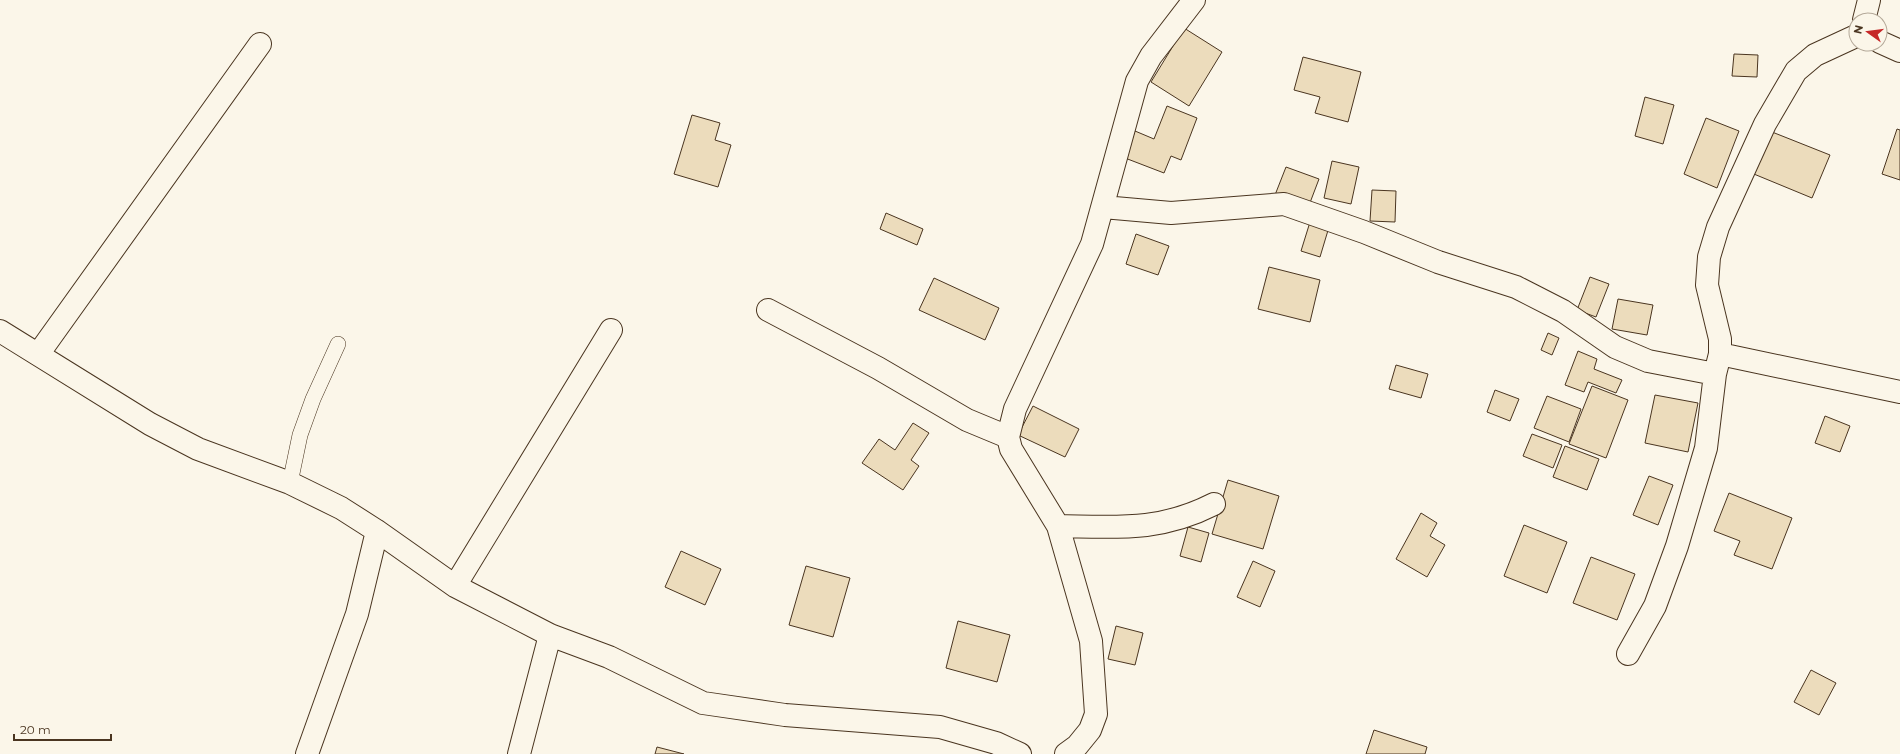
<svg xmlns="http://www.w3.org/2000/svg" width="1900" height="754" viewBox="0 0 1900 754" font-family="Montserrat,sans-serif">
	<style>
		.building { fill: #ecdcbc; stroke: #4a3520 }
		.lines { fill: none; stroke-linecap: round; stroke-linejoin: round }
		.lane-casing { stroke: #4a3520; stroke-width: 16 }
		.street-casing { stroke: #4a3520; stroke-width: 24 }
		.lane { stroke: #fbf6e9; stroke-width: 15 }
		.street { stroke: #fbf6e9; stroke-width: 22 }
	</style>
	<rect width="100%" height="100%" fill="#fbf6e9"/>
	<path class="building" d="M1184,28L1222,52L1189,106L1151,82Z
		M1734,54L1758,55L1757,77L1732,76Z
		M1303,57L1361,72L1348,122L1315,113L1320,97L1294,90Z
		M1645,97L1674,105L1663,144L1635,136Z
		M1167,106L1197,118L1181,160L1171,156L1164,173L1125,158L1135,131L1154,139Z
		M692,115L720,123L715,140L731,145L718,187L674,174Z
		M1706,118L1739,131L1717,188L1684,174Z
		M1897,129L1900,130V180L1882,174Z
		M1767,130L1830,155L1812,198L1749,172Z
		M1332,161L1359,167L1351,204L1324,198Z
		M1286,167L1319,179L1308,208L1275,195Z
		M1372,190L1396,191L1395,222L1370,221Z
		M886,213L923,229L917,245L880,229Z
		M1310,222L1329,227L1320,257L1301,251Z
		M1136,234L1169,246L1158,275L1126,264Z
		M1269,267L1320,280L1310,322L1258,309Z
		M1590,277L1609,284L1596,317L1577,310Z
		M934,278L999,308L985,340L919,310Z
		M1618,299L1653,305L1647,335L1612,329Z
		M1548,333L1559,338L1552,355L1541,350Z
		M1578,351L1597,359L1594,369L1622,380L1616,393L1588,382L1584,392L1565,385Z
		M1396,365L1428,374L1421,398L1389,389Z
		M1592,386L1628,400L1606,458L1569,444Z
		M1495,390L1519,399L1510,421L1487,412Z
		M1655,395L1698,403L1688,452L1645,443Z
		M1547,396L1581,409L1569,442L1534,428Z
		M1033,406L1079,429L1065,457L1018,435Z
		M1825,416L1850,426L1840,452L1815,443Z
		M913,423L929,433L911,460L919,466L903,490L862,463L879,439L895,450Z
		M1532,434L1562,445L1553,468L1523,456Z
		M1565,446L1599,459L1587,490L1553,477Z
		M1649,476L1673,485L1658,525L1633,515Z
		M1228,480L1279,496L1263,549L1212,534Z
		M1729,493L1792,518L1772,569L1734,555L1740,541L1714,531Z
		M1421,513L1437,523L1430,536L1445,545L1427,577L1396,559Z
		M1524,525L1567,542L1547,593L1504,576Z
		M1188,527L1209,533L1201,562L1180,556Z
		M681,551L721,569L705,605L665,587Z
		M1591,557L1635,574L1617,620L1573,603Z
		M1253,561L1275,571L1260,607L1237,597Z
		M806,566L850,578L833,637L789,625Z
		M958,621L1010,635L997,682L946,668Z
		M1116,626L1143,633L1135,665L1108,659Z
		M1811,670L1836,683L1819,715L1794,702Z
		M1374,730L1427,747L1425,754H1366Z
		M657,747L684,754H655Z"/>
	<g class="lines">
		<g class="lane-casing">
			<path id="lane" d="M290,483L300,435L313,399L338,344"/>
		</g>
		<g class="street-casing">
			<path id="street" d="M1864,20L1869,0
				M1880,42L1900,51
				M1103,207L1171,213L1284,204L1364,232L1438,262L1516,287L1563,311L1615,347L1648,361L1715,374
				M768,310L878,368L967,420L1008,437
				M0,331L150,424L198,449L290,483L341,508L377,531L455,586L550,635L609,657L703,703L785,715L940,727L996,743L1020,754
				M39,353L260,44
				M1720,354V339L1707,285L1709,257L1718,227L1765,124L1796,71L1815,55L1856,36
				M1058,526C1117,527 1159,532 1214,504
				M455,586L611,330
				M1628,654L1655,606L1677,546L1706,448L1715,374L1720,354L1900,392
				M307,754L357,614L377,531
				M519,754L550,635
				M1066,754L1077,746L1090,730L1096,714L1091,641L1058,526L1011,449L1008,437L1015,409L1092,244L1137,81L1151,56L1194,0"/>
		</g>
		<use href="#lane" class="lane"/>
		<use href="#street" class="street"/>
	</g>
	<g transform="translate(1868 32) rotate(284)"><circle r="19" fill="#fbf6e9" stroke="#b4a999"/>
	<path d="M0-3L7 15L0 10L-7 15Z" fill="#c62828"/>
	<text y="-6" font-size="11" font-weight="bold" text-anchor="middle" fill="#4a3520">N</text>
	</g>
	<path d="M14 734v6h97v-6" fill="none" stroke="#4a3520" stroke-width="2"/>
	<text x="20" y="734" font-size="12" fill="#4a3520" stroke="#fbf6e9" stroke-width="3" paint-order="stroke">20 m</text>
</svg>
